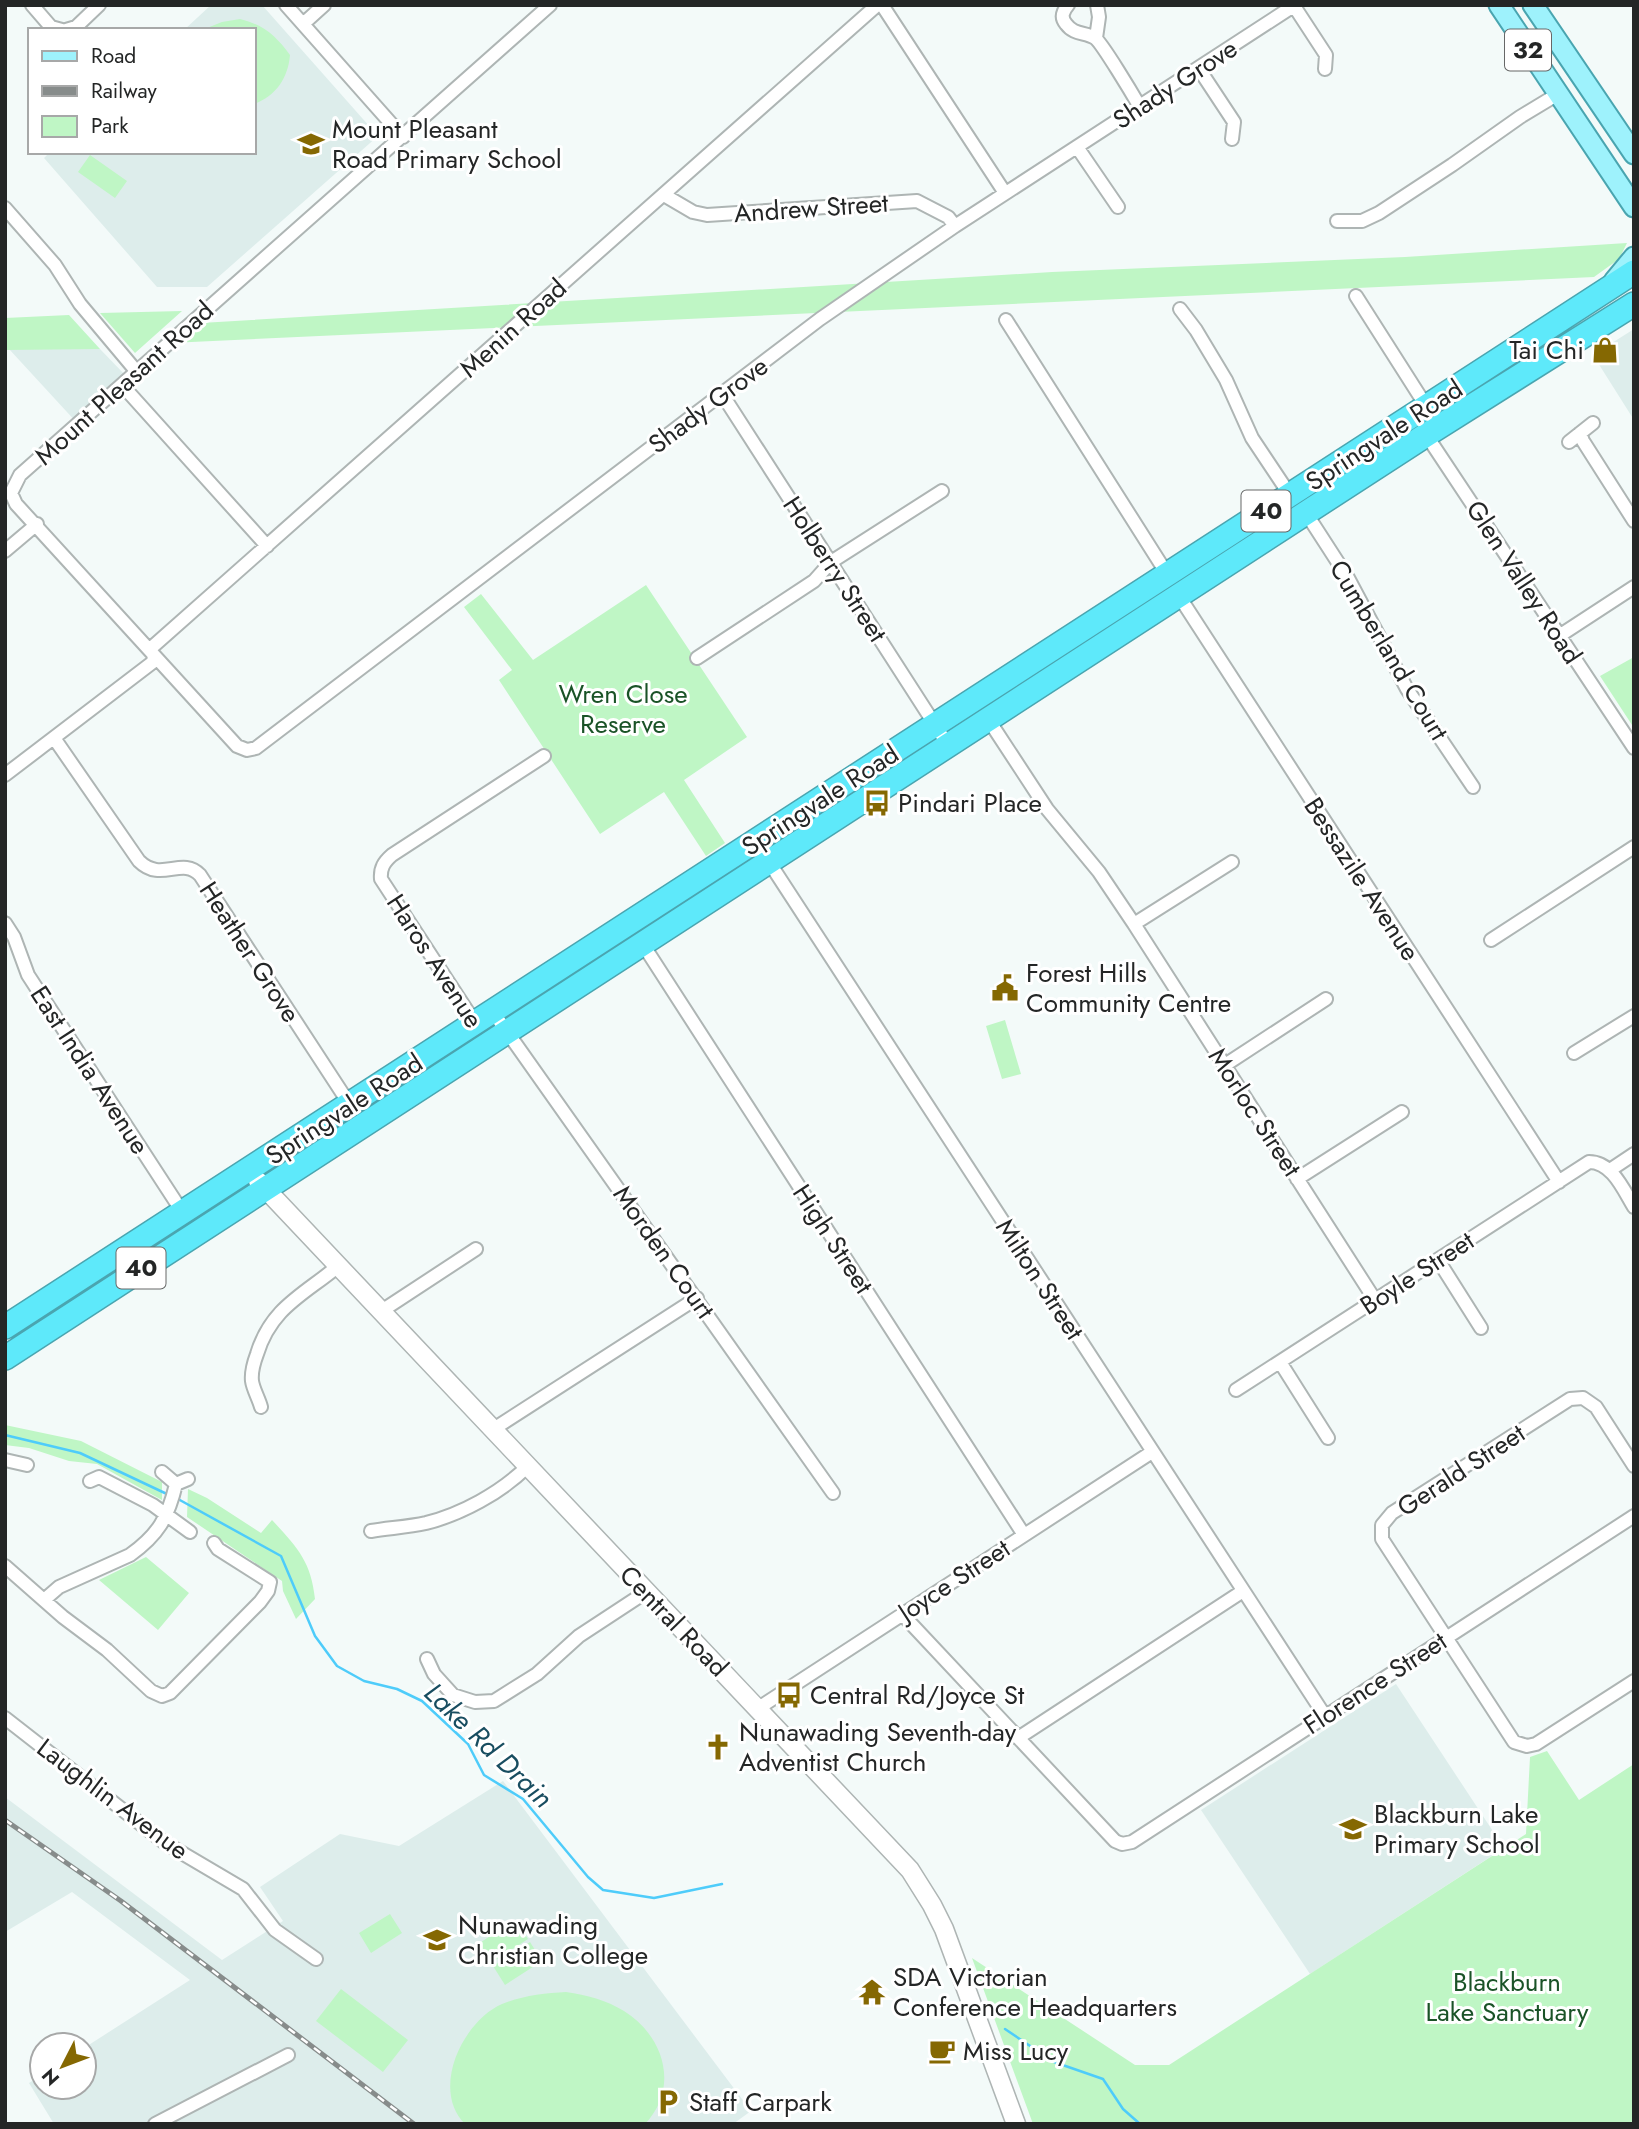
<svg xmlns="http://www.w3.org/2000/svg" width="1639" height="2129" viewBox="0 0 1639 2129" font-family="Jost,sans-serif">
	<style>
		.built { fill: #ddedeb }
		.green { fill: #bff6c5 }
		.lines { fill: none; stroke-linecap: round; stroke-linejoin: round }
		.stream { stroke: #4eccfa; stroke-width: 2.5 }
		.street-casing { stroke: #aeb5b4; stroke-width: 16 }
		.secondary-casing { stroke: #aeb5b4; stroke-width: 21 }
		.primary-casing { stroke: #4aa5b0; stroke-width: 23 }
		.highway-casing { stroke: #4aa5b0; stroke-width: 26 }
		.street { stroke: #fff; stroke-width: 12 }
		.secondary { stroke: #fff; stroke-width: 18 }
		.primary { stroke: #9ef2fc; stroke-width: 19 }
		.highway { stroke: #5ee9fa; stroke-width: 23 }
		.rail-casing { stroke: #878c8b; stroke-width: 5 }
		.rail { stroke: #fff; stroke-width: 2.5; stroke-dasharray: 8; stroke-linecap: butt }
		.labels { text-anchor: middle; stroke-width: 6; stroke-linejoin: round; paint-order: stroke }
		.shield { fill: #fff; stroke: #666767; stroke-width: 2 }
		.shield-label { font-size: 24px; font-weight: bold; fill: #242626 }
		.street-label { font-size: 26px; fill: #242626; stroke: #fff }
		.poi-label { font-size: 26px; fill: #242626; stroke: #fff; text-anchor: start }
		.park-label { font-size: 26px; fill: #1a5327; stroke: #fff }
		.water-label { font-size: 28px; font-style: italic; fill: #184d60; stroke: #fff }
	</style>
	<rect width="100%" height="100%" fill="#f3faf9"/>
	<path class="built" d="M211,5H262L378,136L207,287H157L44,158L50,152H254V30H184Z
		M1634,329V420L1593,355Z
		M9,349H100L128,378L78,424Z
		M1396,1684L1504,1848L1310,1974L1201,1810Z
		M503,1781L751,2111L733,2124H54L29,2083L42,2075V2087H84V2048L190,1980L72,1892L5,1932V1797L222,1960L283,1921L260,1887L340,1834L399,1846Z"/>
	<path class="green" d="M240,19C264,25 276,36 290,55C288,78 276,96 254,104V30H202L222,22Z
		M90,155L127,181L115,198L78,172Z
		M1627,243L1619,259L1594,277L170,343L201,323L1052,272L1405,257Z
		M182,311L135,353L100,313Z
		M69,315L100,349L5,350V318Z
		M646,585L747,737L684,780L725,843L706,856L664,792L600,834L499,680L512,670L464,607L481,594L533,660Z
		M1634,657V728L1600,676Z
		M1005,1020L1021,1074L1002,1079L986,1026Z
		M5,1425L81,1441L162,1482V1500L97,1464L69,1461L29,1448L5,1445Z
		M188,1489L207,1498L261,1533L272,1520C297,1547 311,1561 315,1599L296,1619L283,1591L282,1581L187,1517Z
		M146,1557L189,1593L158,1630L99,1580Z
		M1547,1751L1579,1800L1634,1764V2124H1033L972,1958L1135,2065H1169L1526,1834L1530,1757Z
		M390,1914L402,1933L371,1953L359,1933Z
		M515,1920L528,1939L491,1963L478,1944Z
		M530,1942L542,1961L505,1985L493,1966Z
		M341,1989L408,2040L383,2072L316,2021Z
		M566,1992C587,1995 606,2000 624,2011C664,2036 680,2087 645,2124H465C430,2089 463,2021 502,2004C521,1996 545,1993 566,1992Z"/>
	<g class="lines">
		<path class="stream" d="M5,1435L80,1453L169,1495
			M178,1499L281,1556L315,1636L337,1666L364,1681L397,1689L422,1701L468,1744L484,1775L523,1799L588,1877L603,1890L654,1898L722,1884
			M1005,2029L1054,2062L1103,2079L1123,2109L1140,2124"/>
		<g class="street-casing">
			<path id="street" d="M32,5L51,27L62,30
				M286,5L403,137
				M550,5L20,475L11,493L16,504L237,746L247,750L256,748L820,319L955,226L1295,5
				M1068,5C1063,11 1060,17 1066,24C1074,35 1085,32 1095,38C1102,43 1133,95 1140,107
				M1294,6L1326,55L1325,69
				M884,8L1005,193
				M303,24L324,5
				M66,30L76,27L99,5
				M1096,38L1099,17L1097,5
				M1199,69L1234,122L1232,139
				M1077,147L1118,207
				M664,195L693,212L707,215L917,201L948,217L955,226
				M5,208L55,265L80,304L137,372
				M1337,221H1362L1379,213L1452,165L1520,117L1558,94
				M1356,296L1428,409
				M1180,309L1196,330L1226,380L1252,438L1290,495
				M1006,320L1169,577
				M122,385L267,546
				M722,394L948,745
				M1423,430L1634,748
				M1580,433L1583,441L1634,521
				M1569,442L1593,423
				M1306,513L1348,578L1407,689L1473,787
				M5,551L37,524
				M1177,593L1559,1182
				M1559,636L1634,587
				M150,649L875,7
				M697,658L814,581L831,562L942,491
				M988,719L1047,809L1099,872L1134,924L1375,1300
				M54,738L139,861C161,883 182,856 200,875L350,1105
				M5,775L153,662L154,655
				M756,842L1325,1716
				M5,923L14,937L28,975L183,1213
				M1134,924L1232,862
				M1491,940L1634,847
				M642,943L1024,1535
				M493,1012L833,1493
				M477,1026L381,879C380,868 384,862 392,855L544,756
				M1574,1053L1634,1016
				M1225,1065L1326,999
				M1610,1170L1634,1154
				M1297,1179L1402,1112
				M1438,1260L1481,1328
				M380,1312L476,1249
				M1280,1362L1328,1438
				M1236,1390L1589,1162C1612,1162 1623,1189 1634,1207
				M261,1407C259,1399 253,1389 252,1381C251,1372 254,1362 257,1354C271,1308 303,1295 337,1267
				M492,1430L697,1298
				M5,1460L27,1465
				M1634,1466L1596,1407L1583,1398L1570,1399L1392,1513L1382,1525V1539L1514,1742L1527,1746L1536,1744L1634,1681
				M162,1472L176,1484L188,1479
				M90,1481L99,1477L153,1505L190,1532
				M371,1531C389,1528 408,1527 426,1523C462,1514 500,1493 527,1467
				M5,1566L63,1617L107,1650L151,1691L162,1696L170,1693L260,1602L268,1591L270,1582L218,1549L214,1543
				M44,1600L59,1587L130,1555C158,1535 168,1518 176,1484
				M902,1614L1115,1841L1122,1844L1132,1842L1634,1516
				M427,1659L434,1674L453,1695L475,1702L494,1701L537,1674L579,1636L646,1592
				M757,1709L1152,1452
				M5,1718L165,1843L243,1889L275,1930L316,1959
				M1018,1738L1243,1591
				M155,2124L288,2055"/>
		</g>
		<g class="secondary-casing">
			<path id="secondary" d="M258,1181L910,1870L932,1905L944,1929L1016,2124"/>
		</g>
		<g class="primary-casing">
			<path id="primary" d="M1499,5L1634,207
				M1533,5L1634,154
				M1614,281L1634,257"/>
		</g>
		<g class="highway-casing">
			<path id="highway" d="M5,1327L1634,272
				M5,1358L1426,435L1634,304"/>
		</g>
		<use href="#street" class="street"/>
		<use href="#secondary" class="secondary"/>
		<use href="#primary" class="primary"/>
		<use href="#highway" class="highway"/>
		<g class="rail-casing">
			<path id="rail" d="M5,1820L121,1901L414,2124"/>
		</g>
		<use href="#rail" class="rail"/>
	</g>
	<defs>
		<g id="school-bare" transform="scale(2.1)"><path d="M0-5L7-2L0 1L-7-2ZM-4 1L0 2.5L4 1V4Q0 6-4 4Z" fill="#856802" stroke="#fff" stroke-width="2.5" paint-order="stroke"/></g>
		<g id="shop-bare" transform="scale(2.1)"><path d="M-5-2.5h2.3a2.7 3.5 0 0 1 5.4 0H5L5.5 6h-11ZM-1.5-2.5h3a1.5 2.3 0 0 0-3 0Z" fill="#856802" stroke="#fff" stroke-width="2.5" paint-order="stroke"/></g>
		<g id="bus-bare" transform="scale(2.1)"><path d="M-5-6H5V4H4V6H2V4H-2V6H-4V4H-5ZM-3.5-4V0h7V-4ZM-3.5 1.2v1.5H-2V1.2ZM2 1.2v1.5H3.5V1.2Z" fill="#856802" stroke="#fff" stroke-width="2.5" paint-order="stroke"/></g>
		<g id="civic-bare" transform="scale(2.1)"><path d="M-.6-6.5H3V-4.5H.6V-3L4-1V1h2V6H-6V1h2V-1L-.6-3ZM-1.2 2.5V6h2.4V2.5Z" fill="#856802" stroke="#fff" stroke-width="2.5" paint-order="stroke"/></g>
		<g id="church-bare" transform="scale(2.1)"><path d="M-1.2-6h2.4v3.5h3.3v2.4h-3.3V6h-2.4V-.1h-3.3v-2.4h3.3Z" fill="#856802" stroke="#fff" stroke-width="2.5" paint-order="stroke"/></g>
		<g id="temple-bare" transform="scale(2.1)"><path d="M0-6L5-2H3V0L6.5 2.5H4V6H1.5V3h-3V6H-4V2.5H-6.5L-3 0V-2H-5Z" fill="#856802" stroke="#fff" stroke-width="2.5" paint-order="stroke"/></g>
		<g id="cafe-bare" transform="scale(2.1)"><path d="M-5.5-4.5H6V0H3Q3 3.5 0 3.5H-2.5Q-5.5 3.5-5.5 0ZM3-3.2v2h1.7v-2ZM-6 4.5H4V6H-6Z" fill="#856802" stroke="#fff" stroke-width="2.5" paint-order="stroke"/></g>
		<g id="parking-bare" transform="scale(2.1)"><path d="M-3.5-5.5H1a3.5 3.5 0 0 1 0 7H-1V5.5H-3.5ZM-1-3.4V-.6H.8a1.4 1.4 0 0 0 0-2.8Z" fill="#856802" stroke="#fff" stroke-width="2.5" paint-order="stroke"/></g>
	</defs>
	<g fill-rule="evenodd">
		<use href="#school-bare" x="311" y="144"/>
		<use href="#shop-bare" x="1605" y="350"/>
		<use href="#bus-bare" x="877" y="803"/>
		<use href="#civic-bare" x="1005" y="988"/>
		<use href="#bus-bare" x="789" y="1695"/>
		<use href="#church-bare" x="718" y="1747"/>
		<use href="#school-bare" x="1353" y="1829"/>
		<use href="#school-bare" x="437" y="1940"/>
		<use href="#temple-bare" x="872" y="1992"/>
		<use href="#cafe-bare" x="942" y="2051"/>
		<use href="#parking-bare" x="668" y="2102"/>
	</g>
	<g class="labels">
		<g class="shield">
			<rect x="1505" y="29.5" width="46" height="41" rx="5"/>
			<rect x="1241.5" y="490.5" width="49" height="41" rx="5"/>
			<rect x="116.5" y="1247.5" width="49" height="41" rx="5"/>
		</g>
		<g class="shield-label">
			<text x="1528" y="58">32</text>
			<text x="1266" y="519">40</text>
			<text x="141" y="1276">40</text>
		</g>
		<g class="street-label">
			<text transform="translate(1175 84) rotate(-33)" y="9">Shady Grove</text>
			<text transform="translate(811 208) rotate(-4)" y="9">Andrew Street</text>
			<text transform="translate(513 328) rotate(-42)" y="9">Menin Road</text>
			<text transform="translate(124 383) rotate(-42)" y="9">Mount Pleasant Road</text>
			<text transform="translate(708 405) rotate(-37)" y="9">Shady Grove</text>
			<text transform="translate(1384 435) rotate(-33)" y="9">Springvale Road</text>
			<text transform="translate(835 569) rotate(57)" y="9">Holberry Street</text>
			<text transform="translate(1524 582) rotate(57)" y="9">Glen Valley Road</text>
			<text transform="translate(1389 650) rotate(59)" y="9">Cumberland Court</text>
			<text transform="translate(820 800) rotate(-33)" y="9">Springvale Road</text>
			<text transform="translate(1362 879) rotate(57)" y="9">Bessazile Avenue</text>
			<text transform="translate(250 952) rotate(57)" y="9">Heather Grove</text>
			<text transform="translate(435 961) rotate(57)" y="9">Haros Avenue</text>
			<text transform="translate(90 1070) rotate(57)" y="9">East India Avenue</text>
			<text transform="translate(344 1109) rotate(-33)" y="9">Springvale Road</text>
			<text transform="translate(1255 1112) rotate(57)" y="9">Morloc Street</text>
			<text transform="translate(833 1239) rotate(57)" y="9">High Street</text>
			<text transform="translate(664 1252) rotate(55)" y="9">Morden Court</text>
			<text transform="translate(1417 1273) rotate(-33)" y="9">Boyle Street</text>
			<text transform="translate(1040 1279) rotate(57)" y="9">Milton Street</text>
			<text transform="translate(1461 1470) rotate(-33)" y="9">Gerald Street</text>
			<text transform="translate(954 1580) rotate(-33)" y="9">Joyce Street</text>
			<text transform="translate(674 1621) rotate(46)" y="9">Central Road</text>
			<text transform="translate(1375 1683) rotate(-33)" y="9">Florence Street</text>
			<text transform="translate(113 1799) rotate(37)" y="9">Laughlin Avenue</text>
		</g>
		<g class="poi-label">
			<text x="332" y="138">Mount Pleasant<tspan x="332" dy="30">Road Primary School</tspan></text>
			<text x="1584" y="359" text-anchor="end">Tai Chi</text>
			<text x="898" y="812">Pindari Place</text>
			<text x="1026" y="982">Forest Hills<tspan x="1026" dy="30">Community Centre</tspan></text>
			<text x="810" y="1704">Central Rd/Joyce St</text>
			<text x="739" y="1741">Nunawading Seventh-day<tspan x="739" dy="30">Adventist Church</tspan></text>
			<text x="1374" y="1823">Blackburn Lake<tspan x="1374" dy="30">Primary School</tspan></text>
			<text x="458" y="1934">Nunawading<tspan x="458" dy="30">Christian College</tspan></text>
			<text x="893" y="1986">SDA Victorian<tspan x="893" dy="30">Conference Headquarters</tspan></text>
			<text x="963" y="2060">Miss Lucy</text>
			<text x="689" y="2111">Staff Carpark</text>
		</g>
		<g class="park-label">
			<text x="623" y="703">Wren Close<tspan x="623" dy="30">Reserve</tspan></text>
			<text x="1507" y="1991">Blackburn<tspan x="1507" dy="30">Lake Sanctuary</tspan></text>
		</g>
		<g class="water-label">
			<text transform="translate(489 1745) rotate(44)" y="10">Lake Rd Drain</text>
		</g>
	</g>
	<rect width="1639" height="2129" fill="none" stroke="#242626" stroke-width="14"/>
	<rect x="28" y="28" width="228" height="126" fill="#ffffff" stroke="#a7a8a8" stroke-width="2"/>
	<rect x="42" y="51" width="35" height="10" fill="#9ef2fc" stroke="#a7a8a8" stroke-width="2"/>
	<text x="91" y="63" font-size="21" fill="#242626">Road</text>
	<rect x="42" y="86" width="35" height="10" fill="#878c8b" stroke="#a7a8a8" stroke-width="2"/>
	<text x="91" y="98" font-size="21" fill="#242626">Railway</text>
	<rect x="42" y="116" width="35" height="21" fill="#bff6c5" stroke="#a7a8a8" stroke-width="2"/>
	<text x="91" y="133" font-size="21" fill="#242626">Park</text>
	<g transform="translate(63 2066) rotate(228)"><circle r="33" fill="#ffffff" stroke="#a7a8a8" stroke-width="2"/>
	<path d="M0-5L12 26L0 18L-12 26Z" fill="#856802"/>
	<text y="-10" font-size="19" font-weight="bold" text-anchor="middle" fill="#242626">N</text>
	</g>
</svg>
